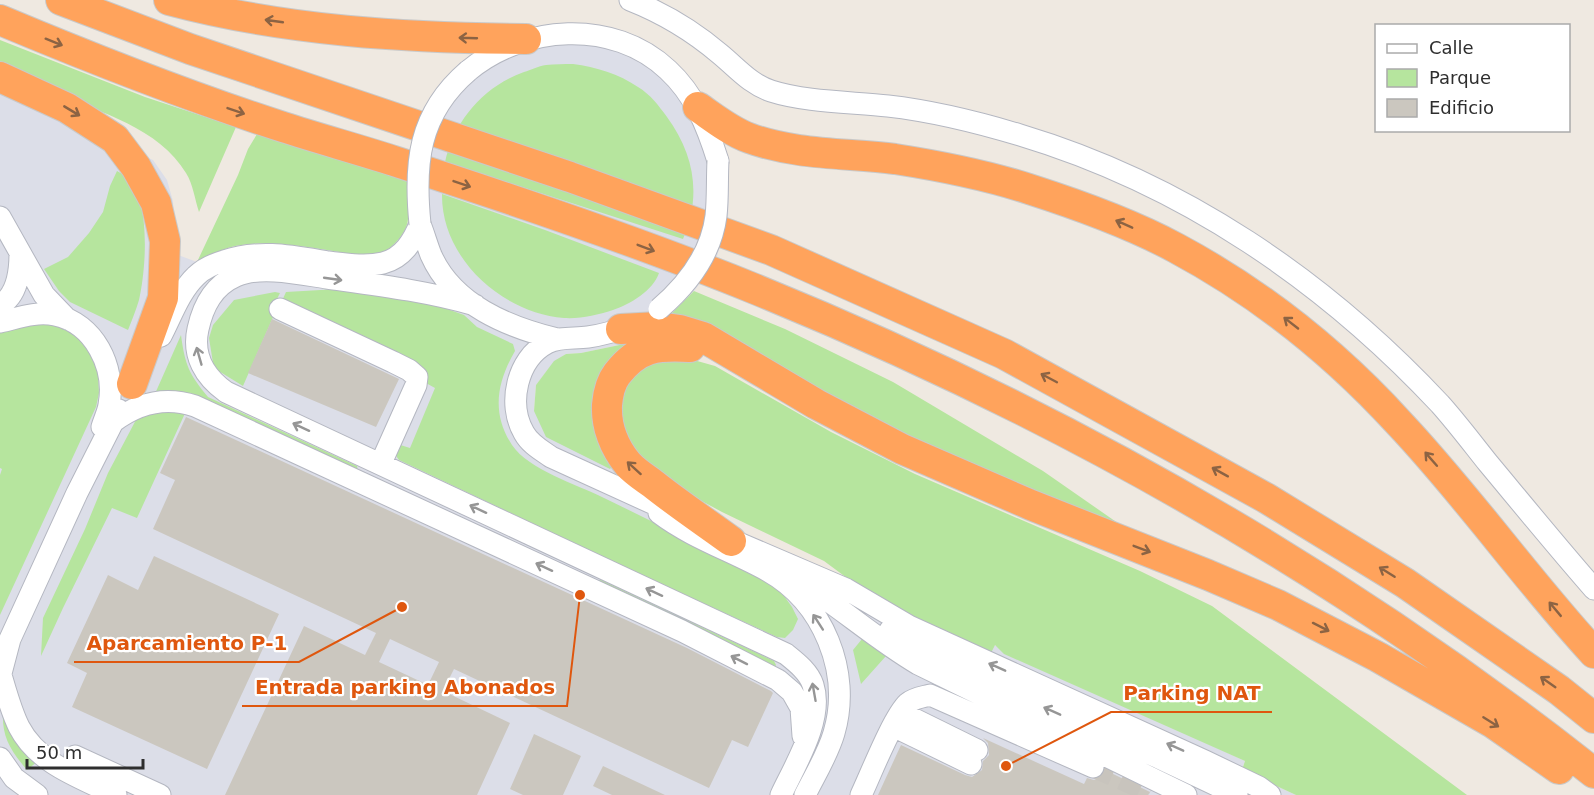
<svg xmlns="http://www.w3.org/2000/svg" width="1594" height="795" viewBox="0 0 1594 795" font-family="'DejaVu Sans',sans-serif">
	<style>
		.airport { fill: #dcdee8 }
		.green { fill: #b6e59e }
		.building { fill: #cbc7bf; fill-rule: evenodd }
		.lines { fill: none; stroke-linecap: round; stroke-linejoin: round }
		.minor-tunnel { stroke: #c8c4bd; stroke-width: 21; stroke-dasharray: 21 10; stroke-linecap: butt }
		.minor-casing { stroke: #b4b7c1; stroke-width: 23 }
		.highway-casing { stroke: #c9c9c9; stroke-width: 32 }
		.minor { stroke: #fff; stroke-width: 21 }
		.highway { stroke: #ffa35c; stroke-width: 30 }
		.minor-bridge-casing { stroke: #b4b7c1; stroke-width: 23; stroke-linecap: butt }
		.minor-bridge { stroke: #fff; stroke-width: 21 }
		.oneway { stroke: #8c6343 }
		.oneway2 { stroke: #969696 }
		.leader { fill: none; stroke: #df570e; stroke-width: 2 }
		.callout-dot { fill: #df570e; stroke: #fff; stroke-width: 2 }
		.callout-label { font-size: 20px; text-anchor: middle; font-weight: bold; fill: #df570e; stroke: #fff; stroke-width: 4.5; stroke-linejoin: round; paint-order: stroke }
	</style>
	<rect width="100%" height="100%" fill="#efe9e1"/>
	<path class="airport" d="M548,24L600,30L662,58L726,169L729,187L728,219L715,263L694,291L671,314L634,342L581,353L566,354L554,362L536,385L534,411L675,502L870,595L994,645L1245,761L1242,770L1296,795H0V92L153,160L167,180L173,201L174,222L170,252L197,262L215,253L236,246L257,244L300,247L406,225L409,221L407,180L415,129L425,106L442,81L466,62L488,49Z"/>
	<path class="green" d="M0,40L145,97L236,127L199,212C195,200 193,184 186,173C159,128 100,112 54,93C36,85 18,76 0,67Z
		M573,64C596,67 619,74 638,87C651,95 658,105 667,117C694,154 702,195 683,239L445,162C455,120 483,87 524,72C531,70 538,66 546,65C555,64 564,64 573,64Z
		M257,134L407,180C407,192 410,207 408,219C407,235 388,252 374,258C335,252 273,238 235,246C222,249 209,256 197,262L238,175L248,149Z
		M117,171C120,173 125,175 128,178C151,201 146,270 139,300C136,310 132,320 128,330L70,302L59,291L44,269L68,257L89,233L103,212L110,186Z
		M442,194L545,230L659,273C653,291 630,304 613,310C597,315 581,319 564,318C502,313 441,258 442,194Z
		M338,289L433,304L464,315L477,327L513,344L515,351C497,382 491,413 512,445C529,470 576,484 602,497C660,525 717,554 774,582L792,607L798,619L793,630L785,638L777,637L637,573L399,460L394,453V443L410,448L435,388L281,303L286,292Z
		M694,291L785,329L893,382L1043,471L1158,551L911,442L671,314Z
		M275,292L280,293L270,313L274,315L243,386L217,370L213,363L209,338L213,325L234,300Z
		M33,321L71,329L93,353L98,374L99,393L96,407L0,615V475L2,469L0,468V330Z
		M181,335C185,365 189,374 208,397L357,466L358,471L154,396Z
		M634,342L616,353V462L610,469L546,437L534,411L536,385L554,361L566,354L581,353Z
		M683,357L715,366L831,432L915,474L1140,571L1212,606L1467,795H1296L1242,770L1245,761L1004,654L995,645L990,655L870,595L824,561L722,512L661,479L630,446L619,409L626,382L653,360Z
		M151,408L187,409L137,518L112,508L63,608L41,656L43,618L85,529L108,473L138,416Z
		M601,580L774,661L776,665L775,667L597,581Z
		M862,639L886,656L861,684L853,650Z
		M4,699L38,761L27,770C6,745 0,732 4,699Z"/>
	<path class="building" d="M272,319L399,379L376,427L248,373Z
		M186,417L687,648L771,691L773,693L748,747L732,740L709,788L454,669L443,691L510,723L477,795H225L304,626L365,655L376,633L153,529L175,480L160,473ZM390,639L439,662L428,685L379,662Z
		M154,556L279,614L207,769L72,707L87,673L67,663L108,575L138,590Z
		M534,734L581,756L563,795H523L510,789Z
		M983,738L1084,784L1087,778L1094,780L1100,778L1105,770L1150,792L1148,795H878L901,745L965,775L972,777L982,770L983,761L989,755L988,743Z
		M603,766L665,795H612L593,786Z"/>
	<g class="lines">
		<path class="minor-tunnel" d="M1093,767L1150,792"/>
		<g class="minor-casing">
			<path id="minor" d="M630,0C663,13 693,31 720,54C737,68 750,84 771,91C805,102 852,102 888,106C932,111 977,122 1020,135C1183,184 1324,280 1440,404C1457,423 1472,443 1488,463C1523,505 1558,548 1594,589
				M468,71C523,25 613,18 668,70C695,95 707,126 718,161
				M0,217L44,295L67,319
				M420,224C424,234 427,245 431,255C453,305 508,327 557,339
				M0,305C18,295 20,271 20,253
				M475,305C427,291 377,285 327,278C301,274 260,265 236,276C213,286 203,306 198,329C192,356 205,377 226,392L786,654C796,662 809,672 813,685C824,719 795,765 781,795
				M280,309L393,362L409,370L417,377L416,385L381,463
				M0,322C18,318 36,311 55,315C94,323 116,367 109,405C108,412 104,420 102,427
				M633,325C619,330 603,335 588,337C574,339 560,336 547,343C517,359 507,404 524,433C530,444 541,450 551,457L676,514
				M161,336C171,317 180,291 196,276C203,269 214,264 224,261C260,249 292,256 328,262C346,264 366,267 383,263C403,258 413,241 420,224
				M113,422C138,403 165,396 195,406L682,631L778,680L792,692L801,708L803,736
				M659,513C692,538 732,551 768,571C823,602 852,672 834,733C828,754 815,775 805,795
				M720,535L846,589L909,626L1205,761L1259,787L1270,795
				M794,578C837,604 874,638 918,664L1186,795
				M890,630L969,674L1159,758L1237,795
				M1,675C6,692 11,711 19,727C38,764 81,778 116,795
				M0,677L10,639L77,493L119,410
				M902,713L977,750
				M893,726L971,764
				M75,756L160,795
				M0,758L14,778L37,795
				M861,795C871,774 893,717 908,703C914,698 923,697 930,695L1093,767"/>
		</g>
		<g class="highway-casing">
			<path id="highway" d="M61,0L190,49L570,177L771,250L1004,354L1266,498L1405,583L1559,690L1594,718
				M169,0C285,31 407,38 526,39
				M0,20C93,59 187,96 283,127C320,139 357,149 394,161C515,200 637,241 755,289C1055,411 1340,572 1594,773
				M0,77L67,108L115,139L136,167L156,203L165,241L163,298L132,384
				M698,107C714,118 730,131 749,138C795,155 847,153 895,159C940,166 986,175 1029,189C1079,205 1130,223 1176,248C1260,293 1335,353 1399,423C1468,496 1526,579 1594,653
				M621,329L658,327L680,330L703,337L816,404L902,449L1031,505L1208,575L1278,605L1378,657L1493,723L1559,769
				M690,347C656,345 638,347 617,374C610,383 608,394 607,405C606,426 614,447 628,464C635,472 645,478 653,484C678,504 705,522 731,541"/>
		</g>
		<use href="#minor" class="minor"/>
		<use href="#highway" class="highway"/>
		<g class="minor-bridge-casing">
			<path id="minor-bridge" d="M420,224C414,164 418,114 468,71
				M659,309C687,285 711,255 716,216C718,198 717,179 718,161"/>
		</g>
		<use href="#minor-bridge" class="minor-bridge"/>
	</g>
	<defs><path id="oneway-shaft" d="M-6 0H5M1.5-3L5.5 0L1.5 3" fill="none" stroke-width="1.6" stroke-linecap="round" stroke-linejoin="round" transform="scale(1.5)"/></defs>
	<g class="oneway">
		<use href="#oneway-shaft" transform="translate(274 21) rotate(-172)"/>
		<use href="#oneway-shaft" transform="translate(468 38) rotate(-178)"/>
		<use href="#oneway-shaft" transform="translate(54 42) rotate(22)"/>
		<use href="#oneway-shaft" transform="translate(72 111) rotate(31)"/>
		<use href="#oneway-shaft" transform="translate(236 111) rotate(19)"/>
		<use href="#oneway-shaft" transform="translate(462 184) rotate(19)"/>
		<use href="#oneway-shaft" transform="translate(1124 224) rotate(-156)"/>
		<use href="#oneway-shaft" transform="translate(646 248) rotate(21)"/>
		<use href="#oneway-shaft" transform="translate(1291 323) rotate(-142)"/>
		<use href="#oneway-shaft" transform="translate(1049 378) rotate(-152)"/>
		<use href="#oneway-shaft" transform="translate(1431 459) rotate(-131)"/>
		<use href="#oneway-shaft" transform="translate(634 468) rotate(-138)"/>
		<use href="#oneway-shaft" transform="translate(1220 472) rotate(-151)"/>
		<use href="#oneway-shaft" transform="translate(1142 549) rotate(21)"/>
		<use href="#oneway-shaft" transform="translate(1387 572) rotate(-148)"/>
		<use href="#oneway-shaft" transform="translate(1555 609) rotate(-130)"/>
		<use href="#oneway-shaft" transform="translate(1321 627) rotate(27)"/>
		<use href="#oneway-shaft" transform="translate(1548 682) rotate(-145)"/>
		<use href="#oneway-shaft" transform="translate(1491 722) rotate(32)"/>
	</g>
	<g class="oneway2">
		<use href="#oneway-shaft" transform="translate(333 279) rotate(8)"/>
		<use href="#oneway-shaft" transform="translate(199 356) rotate(-106)"/>
		<use href="#oneway-shaft" transform="translate(301 427) rotate(-155)"/>
		<use href="#oneway-shaft" transform="translate(478 509) rotate(-155)"/>
		<use href="#oneway-shaft" transform="translate(544 567) rotate(-155)"/>
		<use href="#oneway-shaft" transform="translate(654 592) rotate(-155)"/>
		<use href="#oneway-shaft" transform="translate(818 622) rotate(-123)"/>
		<use href="#oneway-shaft" transform="translate(739 660) rotate(-153)"/>
		<use href="#oneway-shaft" transform="translate(997 667) rotate(-156)"/>
		<use href="#oneway-shaft" transform="translate(814 692) rotate(-100)"/>
		<use href="#oneway-shaft" transform="translate(1052 711) rotate(-156)"/>
		<use href="#oneway-shaft" transform="translate(1175 747) rotate(-156)"/>
	</g>
	<path class="leader" d="M402 607L299 662H74M580 595L567 706H242M1006 766L1111 712H1272"/>
	<g class="callout-dot">
		<circle cx="402" cy="607" r="6"/>
		<circle cx="580" cy="595" r="6"/>
		<circle cx="1006" cy="766" r="6"/>
	</g>
	<g class="callout-label">
		<text x="187" y="650">Aparcamiento P-1</text>
		<text x="405" y="694">Entrada parking Abonados</text>
		<text x="1192" y="700">Parking NAT</text>
	</g>
	<rect x="1375" y="24" width="195" height="108" fill="#ffffff" stroke="#ababab" stroke-width="1.5"/>
	<rect x="1387" y="44" width="30" height="9" fill="#ffffff" stroke="#ababab" stroke-width="1.5"/>
	<text x="1429" y="54" font-size="18" fill="#2e2e2e">Calle</text>
	<rect x="1387" y="69" width="30" height="18" fill="#b6e59e" stroke="#ababab" stroke-width="1.5"/>
	<text x="1429" y="84" font-size="18" fill="#2e2e2e">Parque</text>
	<rect x="1387" y="99" width="30" height="18" fill="#cbc7bf" stroke="#ababab" stroke-width="1.5"/>
	<text x="1429" y="114" font-size="18" fill="#2e2e2e">Edificio</text>
	<path d="M27 759v9h116v-9" fill="none" stroke="#2e2e2e" stroke-width="3"/>
	<text x="36" y="759" font-size="18" fill="#2e2e2e" stroke="#ffffff" stroke-width="4.5" paint-order="stroke">50 m</text>
</svg>
